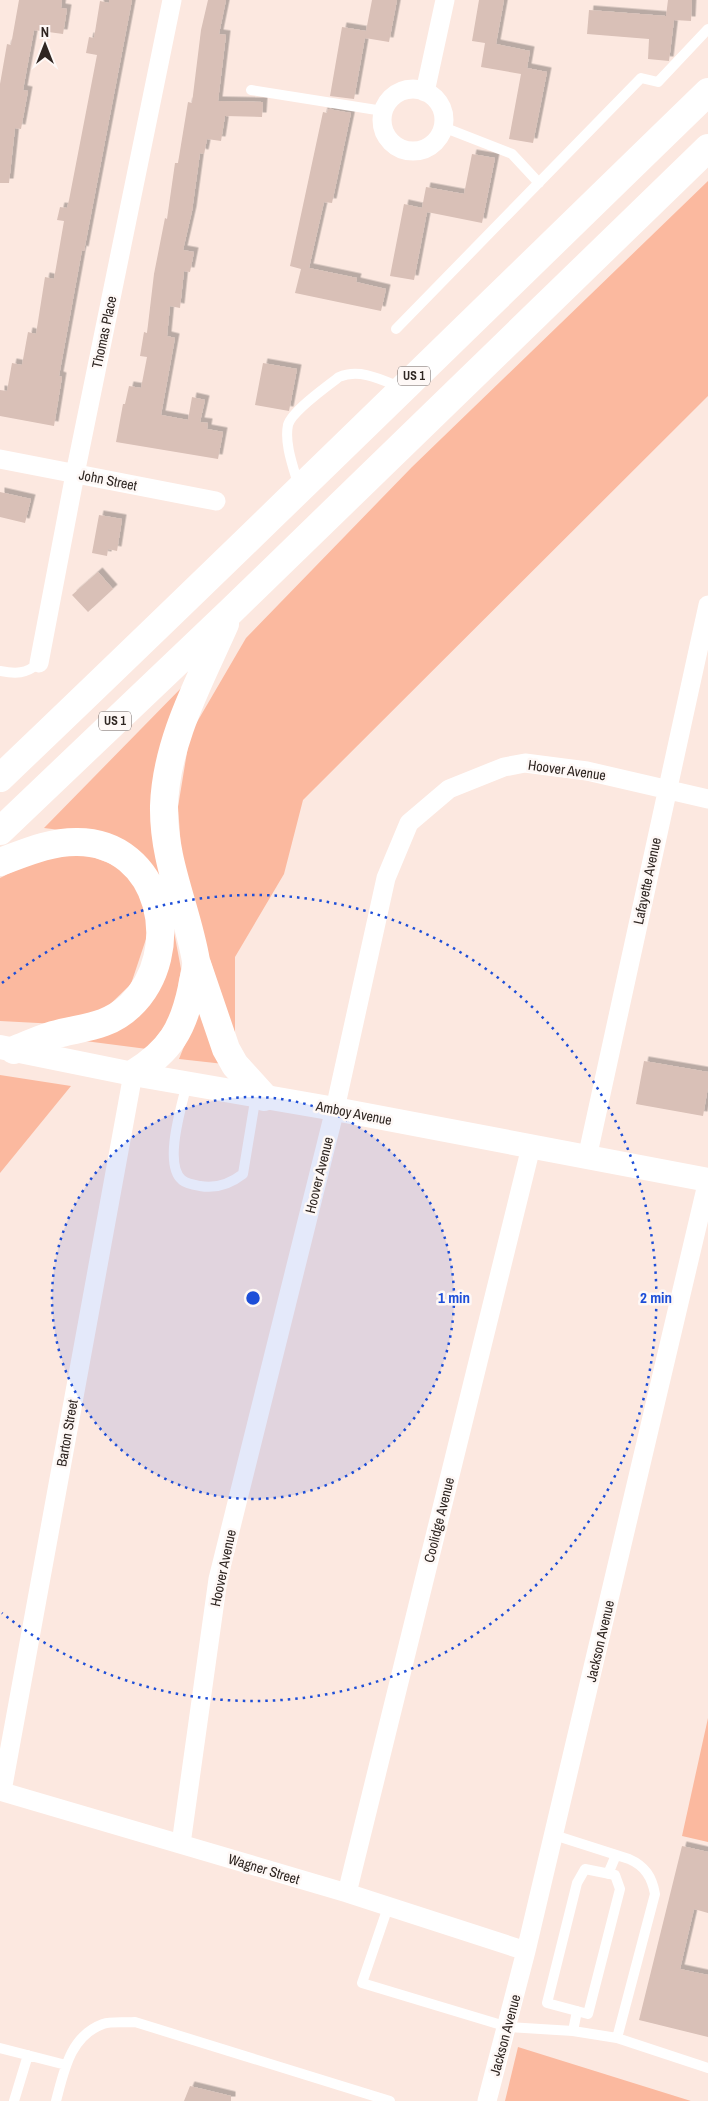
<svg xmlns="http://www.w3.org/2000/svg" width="708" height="2101" viewBox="0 0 708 2101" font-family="'Archivo Narrow',sans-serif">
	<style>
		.green { fill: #fbb99f }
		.building { fill: #d9c0b7; filter: url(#shadow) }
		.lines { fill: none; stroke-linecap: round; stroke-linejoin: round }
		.service { stroke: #fff; stroke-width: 10 }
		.minor { stroke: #fff; stroke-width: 19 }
		.tertiary { stroke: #fff; stroke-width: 24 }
		.trunk { stroke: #fff; stroke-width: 28 }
		.ring { fill: none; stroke: #1d4ed8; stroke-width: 2.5; stroke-dasharray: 2.5 5 }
		.labels { text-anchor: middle; stroke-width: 5; stroke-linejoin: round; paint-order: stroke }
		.shield { fill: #fef8f6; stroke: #6d6562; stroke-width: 1 }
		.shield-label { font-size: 12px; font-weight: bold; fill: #2f2622 }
		.street-label { font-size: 14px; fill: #2f2622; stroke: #fef8f6 }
		.centre { fill: #1d4ed8; stroke: #fef8f6; stroke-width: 2.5 }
		.ring-label { font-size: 15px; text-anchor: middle; font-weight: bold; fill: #1d4ed8; stroke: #fef8f6; stroke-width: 5; stroke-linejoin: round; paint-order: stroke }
	</style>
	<defs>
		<filter id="shadow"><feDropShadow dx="4.5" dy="-4.5" stdDeviation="0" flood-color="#0004"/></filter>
	</defs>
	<rect width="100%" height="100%" fill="#fce8e0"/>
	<path class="green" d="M708,181V396L303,800L284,874L235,957V1038L183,875L178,807L190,734L246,638L412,467Z
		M188,681L162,884L115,837L44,828Z
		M80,852L124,869L143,896L149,930L131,984L99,1015L57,1024L0,1021V878L44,856Z
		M172,921L181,969L174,1014L147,1049L85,1041L122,1026Z
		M201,1004L224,1064L179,1059Z
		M0,1075L71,1086L0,1173Z
		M708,1718V1842L682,1836Z
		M518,2047L691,2101H505Z"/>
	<path class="building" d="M19,0H62L61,8L67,9L63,34L34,30L23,90L28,91L21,129L15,128L9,183H0V84L7,44L11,45Z
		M109,0H132L84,251L82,250L59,376L62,377L54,426L0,416V390L7,391L12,363L22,365L28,332L36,334L45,277L54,279L64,221L57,220L60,207L67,208L69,200L97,55L86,53L89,37L94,38L100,1L109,3Z
		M208,0H226L219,34L226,35L218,101L263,102L262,117L225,116L221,141L207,139L204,154L200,153L192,211L183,250L194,252L190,272L184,271L180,308L170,306L167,336L175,338L161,415L188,420L192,397L205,400L200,422L208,423L207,429L223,432L218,459L116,442L123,404H125L129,386L141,388L147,357L140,356L144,332L147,333L154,274L165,218L167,219L175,163H178L188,102L192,103L201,30Z
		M372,0H397L389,42L365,38L366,32L354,99L330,96L342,27L366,31Z
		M479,0H504L496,44L530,51L527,68L547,72L533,143L509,139L521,74L481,67L485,43L472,41Z
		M668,0H692L691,21L674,20L669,61L648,59L649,39L587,34L589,10L666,16Z
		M328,109L351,113L332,203L324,202L309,268L357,278L356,282L386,289L381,311L295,293L301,269L290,266L323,112L327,113Z
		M472,154L495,158L482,223L427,212L414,280L390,276L404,204L422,208L426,187L464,194Z
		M263,363L297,369L289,411L255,405Z
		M0,492L31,499L25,523L0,517Z
		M99,515L122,519L117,551L108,549L107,556L92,553Z
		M98,572L113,589L88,612L72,595Z
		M644,1061L708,1072V1087L703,1116L636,1104Z
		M682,1846L708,1852V1913L694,1909L680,1969L708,1975V2037L639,2020Z
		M190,2086L231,2096V2101H184Z"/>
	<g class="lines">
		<path class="service" d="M251,90L383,111
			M443,127L512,154L539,183
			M396,329L641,78L658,82L708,29
			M299,487C294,469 284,444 288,425C291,412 327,386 339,377C360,368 382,380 402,388
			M0,671C16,674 26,674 39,663
			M187,1083C182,1105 163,1164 182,1180C187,1184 194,1185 200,1186C216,1189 230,1184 243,1174L256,1095
			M554,1835L629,1859C645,1866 652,1877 655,1894L617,2038
			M585,1869L615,1875L620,1889L588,2014L547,2003L577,1883Z
			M608,1874L616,1855
			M388,1907L362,1983L508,2027L573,2031L617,2038L708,2068
			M573,2031L577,2011
			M0,2048L66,2065
			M14,2101L28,2055
			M56,2101C64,2071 70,2036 103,2024C112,2021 125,2023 135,2022L390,2101"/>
		<path class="minor" d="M382 120a31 31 0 1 1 62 0a31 31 0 1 1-62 0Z
			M425,92L445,0
			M0,459L216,501
			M39,663L75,474L172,0
			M587,1158L708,605
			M0,1791L347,1893L526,1951
			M2,1791L133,1074
			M181,1844L218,1579L335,1109L386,878L409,823L449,789L504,767L525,763L587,771L708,799
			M347,1893L531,1147
			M487,2101L526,1951L708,1180"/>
		<path class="tertiary" d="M0,1047L133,1074L335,1109L708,1180"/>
		<path class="trunk" d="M0,778C238,551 472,321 708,92
			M0,831L231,611L708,148
			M0,862C25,853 49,842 76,842C162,841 186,953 130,1006C107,1028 81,1027 53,1035C40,1039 27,1045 14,1050
			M197,964L226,1049L235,1065L264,1097
			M133,1074C170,1051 183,1030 192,987C193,979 197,969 196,961C187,908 163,862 164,806C166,741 200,681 225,624"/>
	</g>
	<circle cx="253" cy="1298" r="201" fill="#1d4ed8" fill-opacity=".12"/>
	<g class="ring">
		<circle cx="253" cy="1298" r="201"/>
		<path d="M2 983A403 403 0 1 1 2 1613"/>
	</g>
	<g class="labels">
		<g class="shield">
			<rect x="398" y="366.5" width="32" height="19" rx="4"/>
			<rect x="99" y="711.5" width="32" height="19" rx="4"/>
		</g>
		<g class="shield-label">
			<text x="414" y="380">US 1</text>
			<text x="115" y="725">US 1</text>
		</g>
		<g class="street-label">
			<text transform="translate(104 332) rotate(-78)" y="5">Thomas Place</text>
			<text transform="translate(108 480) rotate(11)" y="5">John Street</text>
			<text transform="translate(567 770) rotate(8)" y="5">Hoover Avenue</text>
			<text transform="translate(647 881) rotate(-78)" y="5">Lafayette Avenue</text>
			<text transform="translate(354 1113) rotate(11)" y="5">Amboy Avenue</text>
			<text transform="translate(319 1175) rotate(-76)" y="5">Hoover Avenue</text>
			<text transform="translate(67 1433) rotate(-80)" y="5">Barton Street</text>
			<text transform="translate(439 1520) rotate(-76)" y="5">Coolidge Avenue</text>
			<text transform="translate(223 1568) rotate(-78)" y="5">Hoover Avenue</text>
			<text transform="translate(600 1641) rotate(-77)" y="5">Jackson Avenue</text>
			<text transform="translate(264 1869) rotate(17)" y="5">Wagner Street</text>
			<text transform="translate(505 2035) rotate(-75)" y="5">Jackson Avenue</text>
		</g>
	</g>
	<circle cx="253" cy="1298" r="8" class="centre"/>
	<g class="ring-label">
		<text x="454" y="1303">1 min</text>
		<text x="656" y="1303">2 min</text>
	</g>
	<g transform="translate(45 45)" stroke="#fef8f6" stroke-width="4" paint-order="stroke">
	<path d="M0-4L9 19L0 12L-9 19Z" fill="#2f2622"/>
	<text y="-8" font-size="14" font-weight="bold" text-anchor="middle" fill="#2f2622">N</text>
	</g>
</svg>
